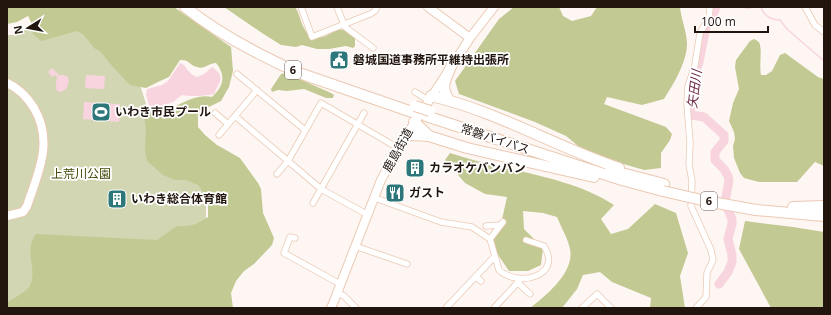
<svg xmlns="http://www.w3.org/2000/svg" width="831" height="315" viewBox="0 0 831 315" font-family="'Open Sans','Noto Sans JP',sans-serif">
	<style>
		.green { fill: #d2d6b2 }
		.forest { fill: #c3c993 }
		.water { fill: #f8d4df }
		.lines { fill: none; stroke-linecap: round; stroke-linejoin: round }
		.stream { stroke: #f8d4df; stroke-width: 1.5 }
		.river { stroke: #f8d4df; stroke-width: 9 }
		.street-casing { stroke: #ebc9b3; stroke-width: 7 }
		.secondary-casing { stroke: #ebc9b3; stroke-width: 10 }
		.highway-casing { stroke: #ebc9b3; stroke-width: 12 }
		.street { stroke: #fff; stroke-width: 5.5 }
		.secondary { stroke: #fff; stroke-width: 8 }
		.highway { stroke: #fff; stroke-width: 10 }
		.highway-bridge-casing { stroke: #ebc9b3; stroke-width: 12; stroke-linecap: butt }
		.highway-bridge { stroke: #fff; stroke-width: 10 }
		.labels { text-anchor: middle; stroke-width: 3.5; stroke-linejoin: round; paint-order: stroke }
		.shield { fill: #fff; stroke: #645b56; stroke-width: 1 }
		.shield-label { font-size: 11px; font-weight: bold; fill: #21150e }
		.poi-label { font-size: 12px; font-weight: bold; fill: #21150e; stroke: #fff; text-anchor: start }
		.street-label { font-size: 12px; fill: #21150e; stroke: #fff }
		.park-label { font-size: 12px; fill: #464908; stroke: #fff }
		.water-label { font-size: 13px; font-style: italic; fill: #6e2a47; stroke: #fff }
	</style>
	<rect width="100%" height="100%" fill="#fef6f2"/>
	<path class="green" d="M65,7L136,72L151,120L206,177V232L7,308V35H16Z"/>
	<path class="forest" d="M7,7H174L231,47L233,71L229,87L221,101L205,109L198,116V127L205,135L217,145L240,158L258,183L261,189L263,213L274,238L272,245L254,264L244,271L236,281L231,293L233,308H7V302C13,299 27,291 30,286C38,268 23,252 36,234L157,240L177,226C191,227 197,224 208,217V199L198,185L186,180H175L163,175L147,161L145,151L146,128L144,117L145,112C150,112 156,113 161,112C178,107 194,93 212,97C224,86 226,75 216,63C209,63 204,70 197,67C189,65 189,59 180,60L169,77L160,81L146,88L130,85L112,66L100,51L94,48L84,35L77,31L41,41L33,34L31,22L28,16L17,22L7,24Z
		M224,7H295C300,14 300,21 304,28C312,43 326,38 337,29L345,30L355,38V46L353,48L346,46L329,49H317L302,45L296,47L281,45L262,33Z
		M514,7H559L563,16L572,21L591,16L597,7H680C681,19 687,32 687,44C687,62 673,85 664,99L642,105L607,97L604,104L666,127L672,134L670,140L661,153V168L644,170L610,160L583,150L566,136L535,122L459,94L455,81L499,19Z
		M754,39C756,40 760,42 760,45C762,54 759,65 761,75H766L772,71L780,55L785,53L818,77L824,79V166L815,162L797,182H759L744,178L740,173L734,158L733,146L735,139L734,132L729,121L733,103L739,89L735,67L736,60L750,41Z
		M286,73L331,93L334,95L333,98H326L304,89L287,91L278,90L272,92L271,89L281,74Z
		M450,153C464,157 479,162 494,165C535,175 578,182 614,205L601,219L611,234L628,229L655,204L676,213L688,253L680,276L685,308H650L651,298L612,282L600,272L583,275L577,289L562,308H530C546,296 575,272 570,249C568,239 561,227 557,217L543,213L523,211L524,229L543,248L541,265L528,271H509L496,252L492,232L501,224L507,197L485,194L465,183L445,160Z
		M745,221L793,227L824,232V308H771L739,249Z"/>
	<path class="water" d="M180,63C187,65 187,74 197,77L204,74L212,67C226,77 220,81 214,94C205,96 192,97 182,95L173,102L157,108L150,109L146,95L147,89L162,85L168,81Z
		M52,68L59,75H64L68,77C70,83 67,90 61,92L57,91C55,87 57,85 56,81L57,77L56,75L52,77L48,72Z
		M86,75L105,76L104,89L85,88Z
		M84,102L120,104L119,122L83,119Z"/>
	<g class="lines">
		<path class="stream" d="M741,7L748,8L754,7
			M761,7C764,16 770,20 780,20L787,29L824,61"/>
		<path class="river" d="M716,7L712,17L706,27L699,62L692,81L690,103L691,115L704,117L724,135V141L715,152V160L724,169L728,176L729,181L725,202L732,219V224L728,239L732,255V262L728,272L719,284"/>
		<g class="street-casing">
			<path id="street" d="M301,7L312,37L370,14L375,11L377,7
				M337,7L345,27L373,48
				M805,7L815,25L824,32
				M237,74L305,130
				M415,92L428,100
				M215,113L228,124
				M235,116L321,189L368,215
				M219,135L257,90
				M277,174L288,161L321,103L398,148
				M375,198L441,222L472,227L490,239L499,270C518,288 563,276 544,246L526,240
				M313,203L364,113
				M486,226L500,225
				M295,238L290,237L284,253L340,284
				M490,239L503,222
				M355,246L407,264
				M476,277L481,281
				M518,283L530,294
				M338,293L344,296L356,308
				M446,308L495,256
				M494,308L521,279
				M582,308L597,294L611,308
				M696,308L706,297L707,273L713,260L711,250L691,206L692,181L689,164L690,143L687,104L688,86L695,65L700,33L709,18L710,7"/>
		</g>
		<g class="secondary-casing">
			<path id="secondary" d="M428,7L470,38
				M7,83C19,88 27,97 34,108C54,142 38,173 27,206L23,212L7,216
				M331,308L334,301L381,180L398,148L470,38L494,7"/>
		</g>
		<g class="highway-casing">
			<path id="highway" d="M185,7C220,35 259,55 299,73L412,112
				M431,96C497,111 556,147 619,168
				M450,101C439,87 446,79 452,64
				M426,116L622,180L663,191
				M414,122L429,136L467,148L594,177
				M406,136L414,135L429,136
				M610,170L664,184
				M793,207L824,206
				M756,210L824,216"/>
		</g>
		<use href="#street" class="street"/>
		<use href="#secondary" class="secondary"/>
		<use href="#highway" class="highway"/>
		<g class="highway-bridge-casing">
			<path id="highway-bridge" d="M415,106L430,111
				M663,191L706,201L756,210"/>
		</g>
		<use href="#highway-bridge" class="highway-bridge"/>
	</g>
	<defs>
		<g id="civic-square" transform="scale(1)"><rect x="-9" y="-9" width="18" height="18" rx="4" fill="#2d777a" stroke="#fff"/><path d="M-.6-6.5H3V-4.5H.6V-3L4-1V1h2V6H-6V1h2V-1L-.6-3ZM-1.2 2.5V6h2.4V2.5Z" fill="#fff"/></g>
		<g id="stadium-square" transform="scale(1)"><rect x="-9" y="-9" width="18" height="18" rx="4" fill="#2d777a" stroke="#fff"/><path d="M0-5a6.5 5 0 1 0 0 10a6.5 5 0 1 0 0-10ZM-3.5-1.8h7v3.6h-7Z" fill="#fff"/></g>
		<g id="building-square" transform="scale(1)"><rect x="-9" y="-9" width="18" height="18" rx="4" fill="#2d777a" stroke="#fff"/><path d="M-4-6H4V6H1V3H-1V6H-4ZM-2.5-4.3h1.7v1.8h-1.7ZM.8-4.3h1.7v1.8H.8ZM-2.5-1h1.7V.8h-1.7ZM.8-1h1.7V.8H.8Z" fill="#fff"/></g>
		<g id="restaurant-square" transform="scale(1)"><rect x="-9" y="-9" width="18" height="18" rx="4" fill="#2d777a" stroke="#fff"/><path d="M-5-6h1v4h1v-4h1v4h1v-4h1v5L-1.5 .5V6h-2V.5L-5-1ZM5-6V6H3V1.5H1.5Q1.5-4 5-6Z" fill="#fff"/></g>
	</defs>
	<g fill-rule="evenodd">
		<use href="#civic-square" x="339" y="60"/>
		<use href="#stadium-square" x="101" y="112"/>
		<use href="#building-square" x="415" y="168"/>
		<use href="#restaurant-square" x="395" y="193"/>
		<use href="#building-square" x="117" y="199"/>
	</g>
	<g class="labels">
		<g class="shield">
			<rect x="285" y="61" width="16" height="18" rx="3"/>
			<rect x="701" y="192" width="16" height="18" rx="3"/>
		</g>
		<g class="shield-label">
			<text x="293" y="74">6</text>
			<text x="709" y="205">6</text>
		</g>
		<g class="poi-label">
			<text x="353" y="64">磐城国道事務所平維持出張所</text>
			<text x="115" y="116">いわき市民プール</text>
			<text x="429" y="172">カラオケバンバン</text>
			<text x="409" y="197">ガスト</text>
			<text x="131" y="203">いわき総合体育館</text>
		</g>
		<g class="street-label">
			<text transform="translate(495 139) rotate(18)" y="4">常磐バイパス</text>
			<text transform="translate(398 150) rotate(-61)" y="4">鹿島街道</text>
		</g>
		<g class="park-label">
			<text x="81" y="178">上荒川公園</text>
		</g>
		<g class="water-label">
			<text transform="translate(694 89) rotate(-83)" y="5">矢田川</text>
		</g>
	</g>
	<rect width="831" height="315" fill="none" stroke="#21150e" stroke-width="16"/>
	<g transform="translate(28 28) rotate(259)" stroke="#ffffff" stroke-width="3" paint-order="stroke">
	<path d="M0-3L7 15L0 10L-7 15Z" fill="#21150e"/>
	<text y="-6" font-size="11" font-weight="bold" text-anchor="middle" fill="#21150e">N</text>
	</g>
	<path d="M695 26v6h73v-6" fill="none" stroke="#21150e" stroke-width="2"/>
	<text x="701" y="26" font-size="12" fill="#21150e" stroke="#ffffff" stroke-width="3" paint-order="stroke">100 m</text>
</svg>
